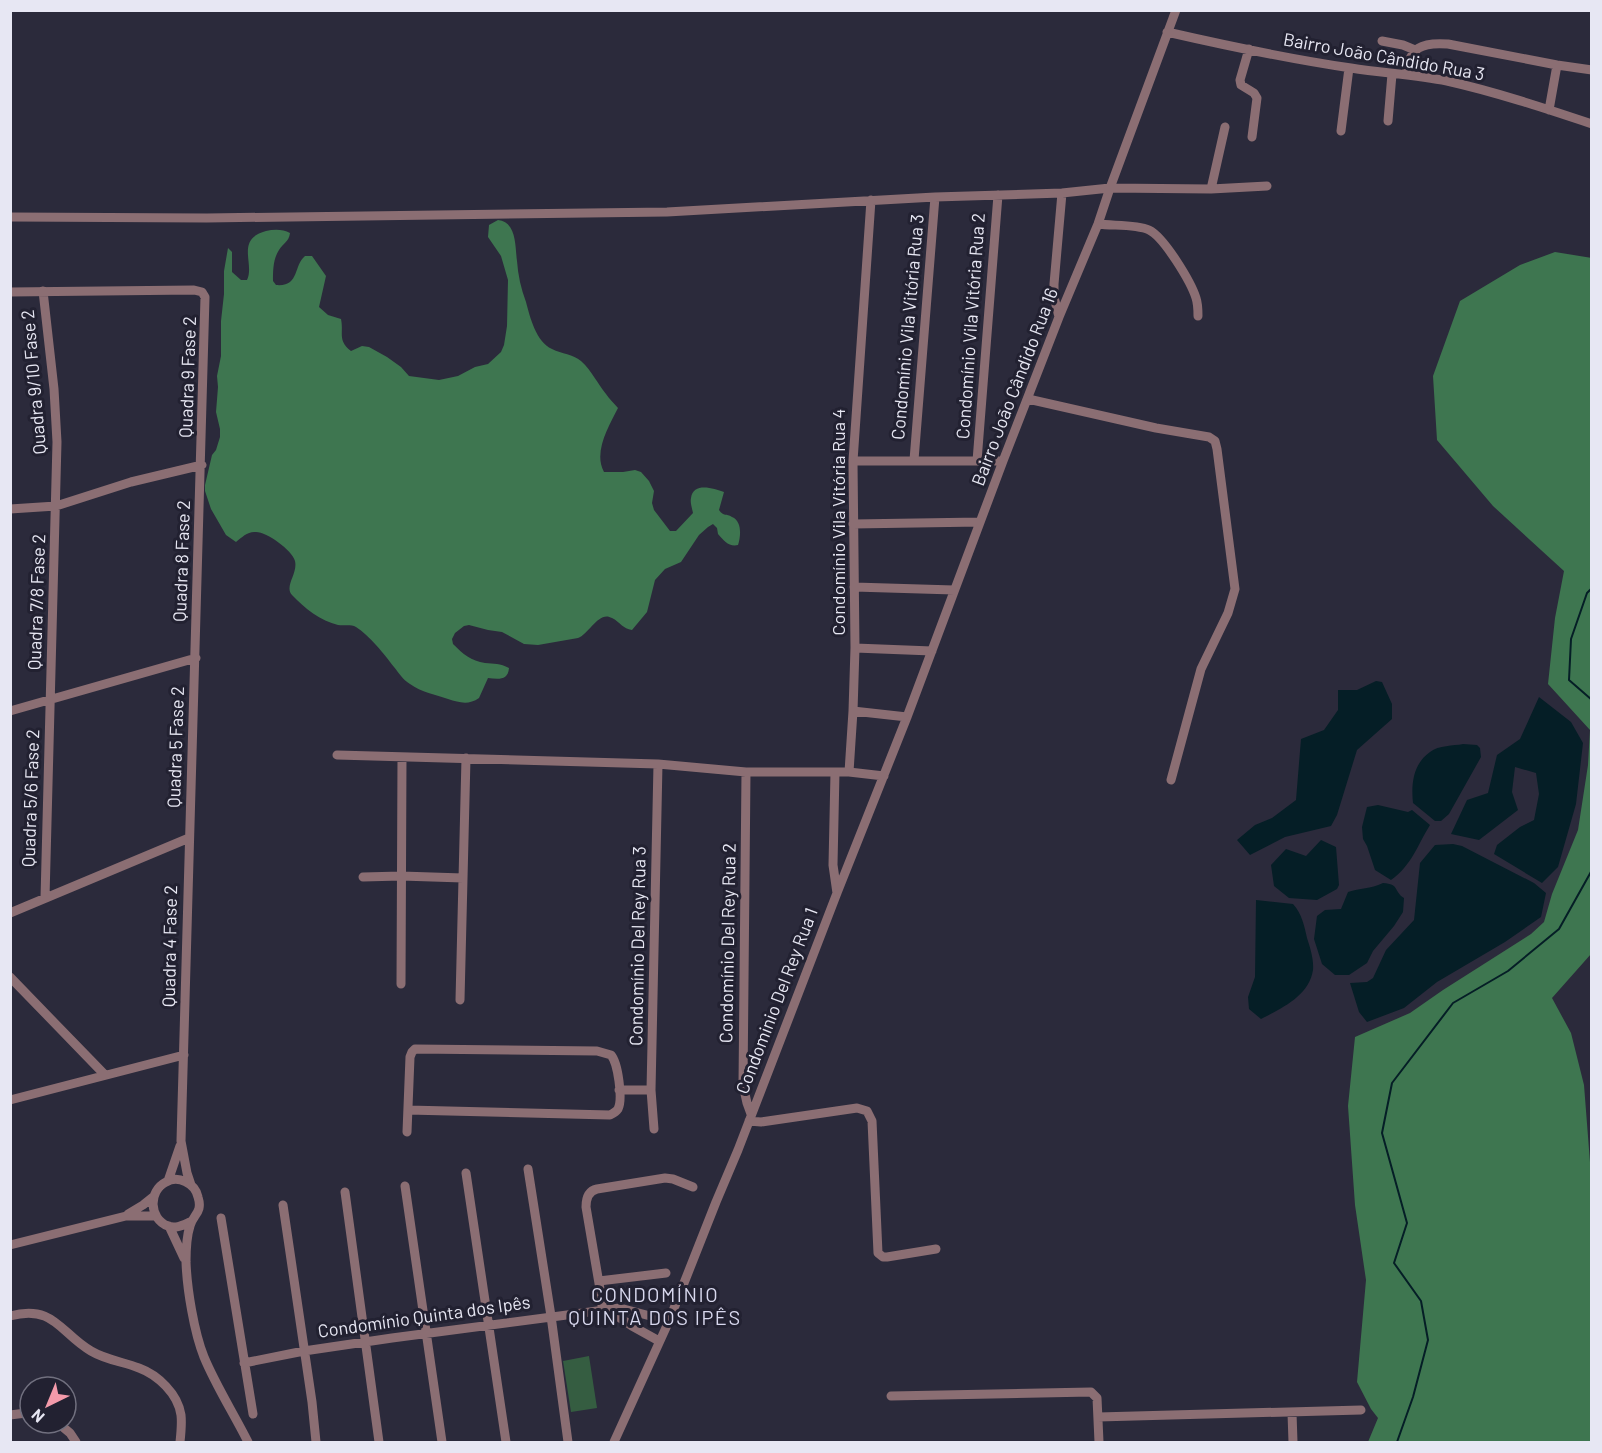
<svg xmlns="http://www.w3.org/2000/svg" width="1602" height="1453" viewBox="0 0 1602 1453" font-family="Barlow,sans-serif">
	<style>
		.green { fill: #355d41 }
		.forest { fill: #3e7650 }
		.water { fill: #051e26 }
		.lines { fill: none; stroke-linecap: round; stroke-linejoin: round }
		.stream { stroke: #051e26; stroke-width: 2 }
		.minor { stroke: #8b6e73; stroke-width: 9 }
		.labels { text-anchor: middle; stroke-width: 6; stroke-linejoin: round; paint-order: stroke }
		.street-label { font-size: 18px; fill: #e7e7f3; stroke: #222131 }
		.neighbourhood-label { font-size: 20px; letter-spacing: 1.5px; fill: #d8d8ee; stroke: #222131 }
	</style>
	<rect width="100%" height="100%" fill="#2b2a3b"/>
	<path class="green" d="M589,1356L597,1408L571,1412L563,1361Z"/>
	<path class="forest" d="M498,220C517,222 515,247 517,261C518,275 521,289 526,302C530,317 536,342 552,349C562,354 573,354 581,361C592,371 597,383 606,394C609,399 614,403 618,408C609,426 593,452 604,472H623L635,470L641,472L649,481L654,491L652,503L654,510L670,531H676L693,513C692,508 690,503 691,498C693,482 713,488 724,492L719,510C724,517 726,513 732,517C742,521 741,536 738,545C729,547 724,541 718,534L717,528L713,524L708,527L699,535L681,562L665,569L655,580L647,612L632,630C623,629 620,622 612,618C599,610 589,634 578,638L538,645L524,644L502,632L488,630L469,625L464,626L455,633L452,639L453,644C463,654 471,661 485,663C494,664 500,663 509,668C508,681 498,679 488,678L479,698C469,705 460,703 448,699C436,695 421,692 410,684C403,680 399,673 394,667C385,655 369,635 356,627C351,624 344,626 338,625C321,621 304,608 292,595C284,586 298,574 295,561C292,550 267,532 256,532C248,531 242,537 236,542L226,535L211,509L205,491V485L212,455L216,450L220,437V429L216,412L218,387L217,376L221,356V321L224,294V271L228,248L232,252V272L241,280H247C255,264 235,239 266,231C274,229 283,229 290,233C289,242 283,243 279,250C273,259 273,271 273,281L276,285C300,287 293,266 305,256H312L326,276L319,307L328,315L341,319C344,333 337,340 351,351L362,346L369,347L387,357L401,367L409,376L439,380L458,376L475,367L488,364L501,352L504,345L507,326L508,280L501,256L488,237L489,225Z
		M1555,252L1592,258L1591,954L1552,998L1571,1033L1584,1085L1592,1188L1591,1442H1368L1378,1418L1371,1409L1357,1382L1366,1280L1355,1205L1348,1106L1355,1037L1410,1013L1443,990L1531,934L1544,922L1552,894L1578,830L1588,765L1590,730L1548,684L1555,618L1564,571L1493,506L1437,440L1433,376L1460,301L1520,265Z"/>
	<path class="water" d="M1376,681L1382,682L1392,704V719L1357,750L1337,815L1331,826L1285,837L1250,855L1237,840L1255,825L1272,818L1296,800L1301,739L1324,730L1338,710V690H1357Z
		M1539,697L1571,722L1583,743L1576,804L1558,867L1542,883L1494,854L1497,845L1520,827L1534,820L1539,794L1536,773L1515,767L1512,792L1518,810L1479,840L1451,834L1467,800L1488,793L1497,755L1520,739Z
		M1463,744L1477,745L1480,748L1481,757L1449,814L1441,821H1435L1413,803C1411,784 1413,764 1430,752C1439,745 1453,746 1463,744Z
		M1378,805L1408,812L1412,810L1430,825C1417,846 1412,865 1391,880L1375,870L1367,846L1363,839L1362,827L1367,807Z
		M1321,840L1336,847L1339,885L1337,889L1317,900L1289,898L1274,886L1271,865L1286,849L1306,856Z
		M1453,844L1462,846L1534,883L1546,893L1541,917L1505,942L1437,982L1404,1008L1367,1022L1359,1012L1350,983L1367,982L1373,978L1386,950L1414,920L1420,863L1435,845Z
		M1383,883C1400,884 1393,891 1404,898L1403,912L1394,926L1373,951L1367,963L1349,975H1335L1322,964L1314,939L1317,916L1325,910L1341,909L1348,892C1360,888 1370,889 1383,883Z
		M1256,900L1293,904C1302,914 1304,925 1307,938C1310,947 1314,960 1313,970C1309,996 1282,1008 1261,1019L1249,1009L1248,997L1255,977Z"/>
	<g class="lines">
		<path class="stream" d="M1592,588L1587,593L1571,639L1569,680L1592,700
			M1397,1442L1413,1397L1428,1340L1421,1301L1394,1263L1407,1223L1382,1133L1392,1083L1453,1003L1508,971L1559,929L1592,870"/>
		<path class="minor" d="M1167,32C1228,46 1290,59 1351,68C1383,73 1415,75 1447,81C1496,92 1544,108 1592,124
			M1382,41L1403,45L1415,50
			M1249,49L1240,80L1241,85L1254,93L1257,98L1252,137
			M1406,75C1409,47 1422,42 1448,44L1557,65L1592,70
			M1549,110L1557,65
			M1388,121L1392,74
			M1341,131L1349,68
			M1211,189L1225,127
			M10,217L207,218L667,212L935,197L1062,193L1110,188L1211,189L1267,186
			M1098,224C1113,226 1136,224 1149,230C1164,237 1191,282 1196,298C1198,304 1198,310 1198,316
			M43,291L54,389L57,442L45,898
			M10,292L194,290L202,292L205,297L181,1141L187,1173L191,1185
			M1059,317L1054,297V284L1062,193
			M1028,399L1156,428L1209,437L1215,441L1217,449L1235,589L1228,613L1201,669L1171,780
			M914,460L935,197
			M853,461H1003
			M977,461L998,195
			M10,509L56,506L131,482L202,465
			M853,524L980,522
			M854,587L954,590
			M855,648L932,651
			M10,711L196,658
			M853,711L907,717
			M337,755L658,764L746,772H849L884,776
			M746,772L743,1085L747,1103L751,1114
			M835,772L833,865L837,893
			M849,772L853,711L855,648L853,461L871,200
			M363,877L401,876L463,878
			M10,913L189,838
			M10,977L105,1075
			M401,984L402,757
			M460,1000L466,758
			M619,1090H651
			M10,1100L184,1055
			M749,1121L761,1122L857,1108L867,1111L872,1121L878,1253L883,1257H887L936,1249
			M654,1129L651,1090L658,764
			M407,1132L410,1057L412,1052L415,1049L597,1051L611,1055C618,1063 623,1099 618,1109C616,1112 614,1113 610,1115L408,1110
			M528,1169L551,1316L568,1442
			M466,1173L506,1442
			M168,1181L180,1146
			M405,1186L442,1442
			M345,1192L379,1442
			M283,1205L312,1402L316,1442
			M128,1214L143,1205L153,1197
			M221,1218L253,1414
			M190,1222C183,1225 176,1229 168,1226C149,1219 148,1191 166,1182C178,1175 195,1183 198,1197C203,1213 193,1214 190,1226C186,1238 186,1250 186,1262C187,1289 194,1332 204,1357C216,1386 234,1414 248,1442
			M169,1226L184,1258
			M10,1245L126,1216H156
			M599,1281L666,1273
			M608,1310L632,1326L659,1341
			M602,1311V1301L586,1207C586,1199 588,1191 597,1189L665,1178L673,1179L693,1187
			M10,1316C54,1304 60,1333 91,1351C106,1360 124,1362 139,1368C158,1375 178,1394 181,1415C182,1424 181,1433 180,1442
			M244,1363L304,1351L392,1338L620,1308L669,1321
			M891,1396L1091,1392L1097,1398L1099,1442
			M1292,1413L1293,1442
			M10,1415L26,1413H30
			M1098,1417L1361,1410
			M58,1423L70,1433L76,1442
			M614,1442L669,1321L716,1202L738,1150L837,893L907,717L1003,461L1059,317L1098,224L1110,188L1176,10"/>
	</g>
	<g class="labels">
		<g class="street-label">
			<text transform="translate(1384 57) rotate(10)" y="6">Bairro João Cândido Rua 3</text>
			<text transform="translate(971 326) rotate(-86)" y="6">Condomínio Vila Vitória Rua 2</text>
			<text transform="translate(908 327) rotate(-85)" y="6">Condomínio Vila Vitória Rua 3</text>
			<text transform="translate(188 377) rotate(-88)" y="6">Quadra 9 Fase 2</text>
			<text transform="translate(34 382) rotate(-95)" y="6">Quadra 9/10 Fase 2</text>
			<text transform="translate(1015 387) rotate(-69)" y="6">Bairro João Cândido Rua 16</text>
			<text transform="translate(839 522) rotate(-90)" y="6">Condomínio Vila Vitória Rua 4</text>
			<text transform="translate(182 561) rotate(-88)" y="6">Quadra 8 Fase 2</text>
			<text transform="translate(37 602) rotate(-88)" y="6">Quadra 7/8 Fase 2</text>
			<text transform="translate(176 747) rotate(-88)" y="6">Quadra 5 Fase 2</text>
			<text transform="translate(31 798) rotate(-88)" y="6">Quadra 5/6 Fase 2</text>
			<text transform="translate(728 943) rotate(-89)" y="6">Condomínio Del Rey Rua 2</text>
			<text transform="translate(170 946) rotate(-89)" y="6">Quadra 4 Fase 2</text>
			<text transform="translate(638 946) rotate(-89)" y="6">Condomínio Del Rey Rua 3</text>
			<text transform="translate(777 1001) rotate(-69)" y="6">Condominio Del Rey Rua 1</text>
			<text transform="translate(424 1317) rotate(-8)" y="6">Condomínio Quinta dos Ipês</text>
		</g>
		<g class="neighbourhood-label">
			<text x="655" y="1302">CONDOMÍNIO<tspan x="655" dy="23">QUINTA DOS IPÊS</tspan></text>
		</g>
	</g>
	<rect width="1602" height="1453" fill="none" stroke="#e7e7f3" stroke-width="24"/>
	<g transform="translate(48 1405) rotate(223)"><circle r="28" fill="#222131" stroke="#71707f" stroke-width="1.5"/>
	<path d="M0-4.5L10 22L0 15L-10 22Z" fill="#f39aaa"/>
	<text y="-9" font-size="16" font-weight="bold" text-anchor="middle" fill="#e7e7f3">N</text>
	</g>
</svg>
